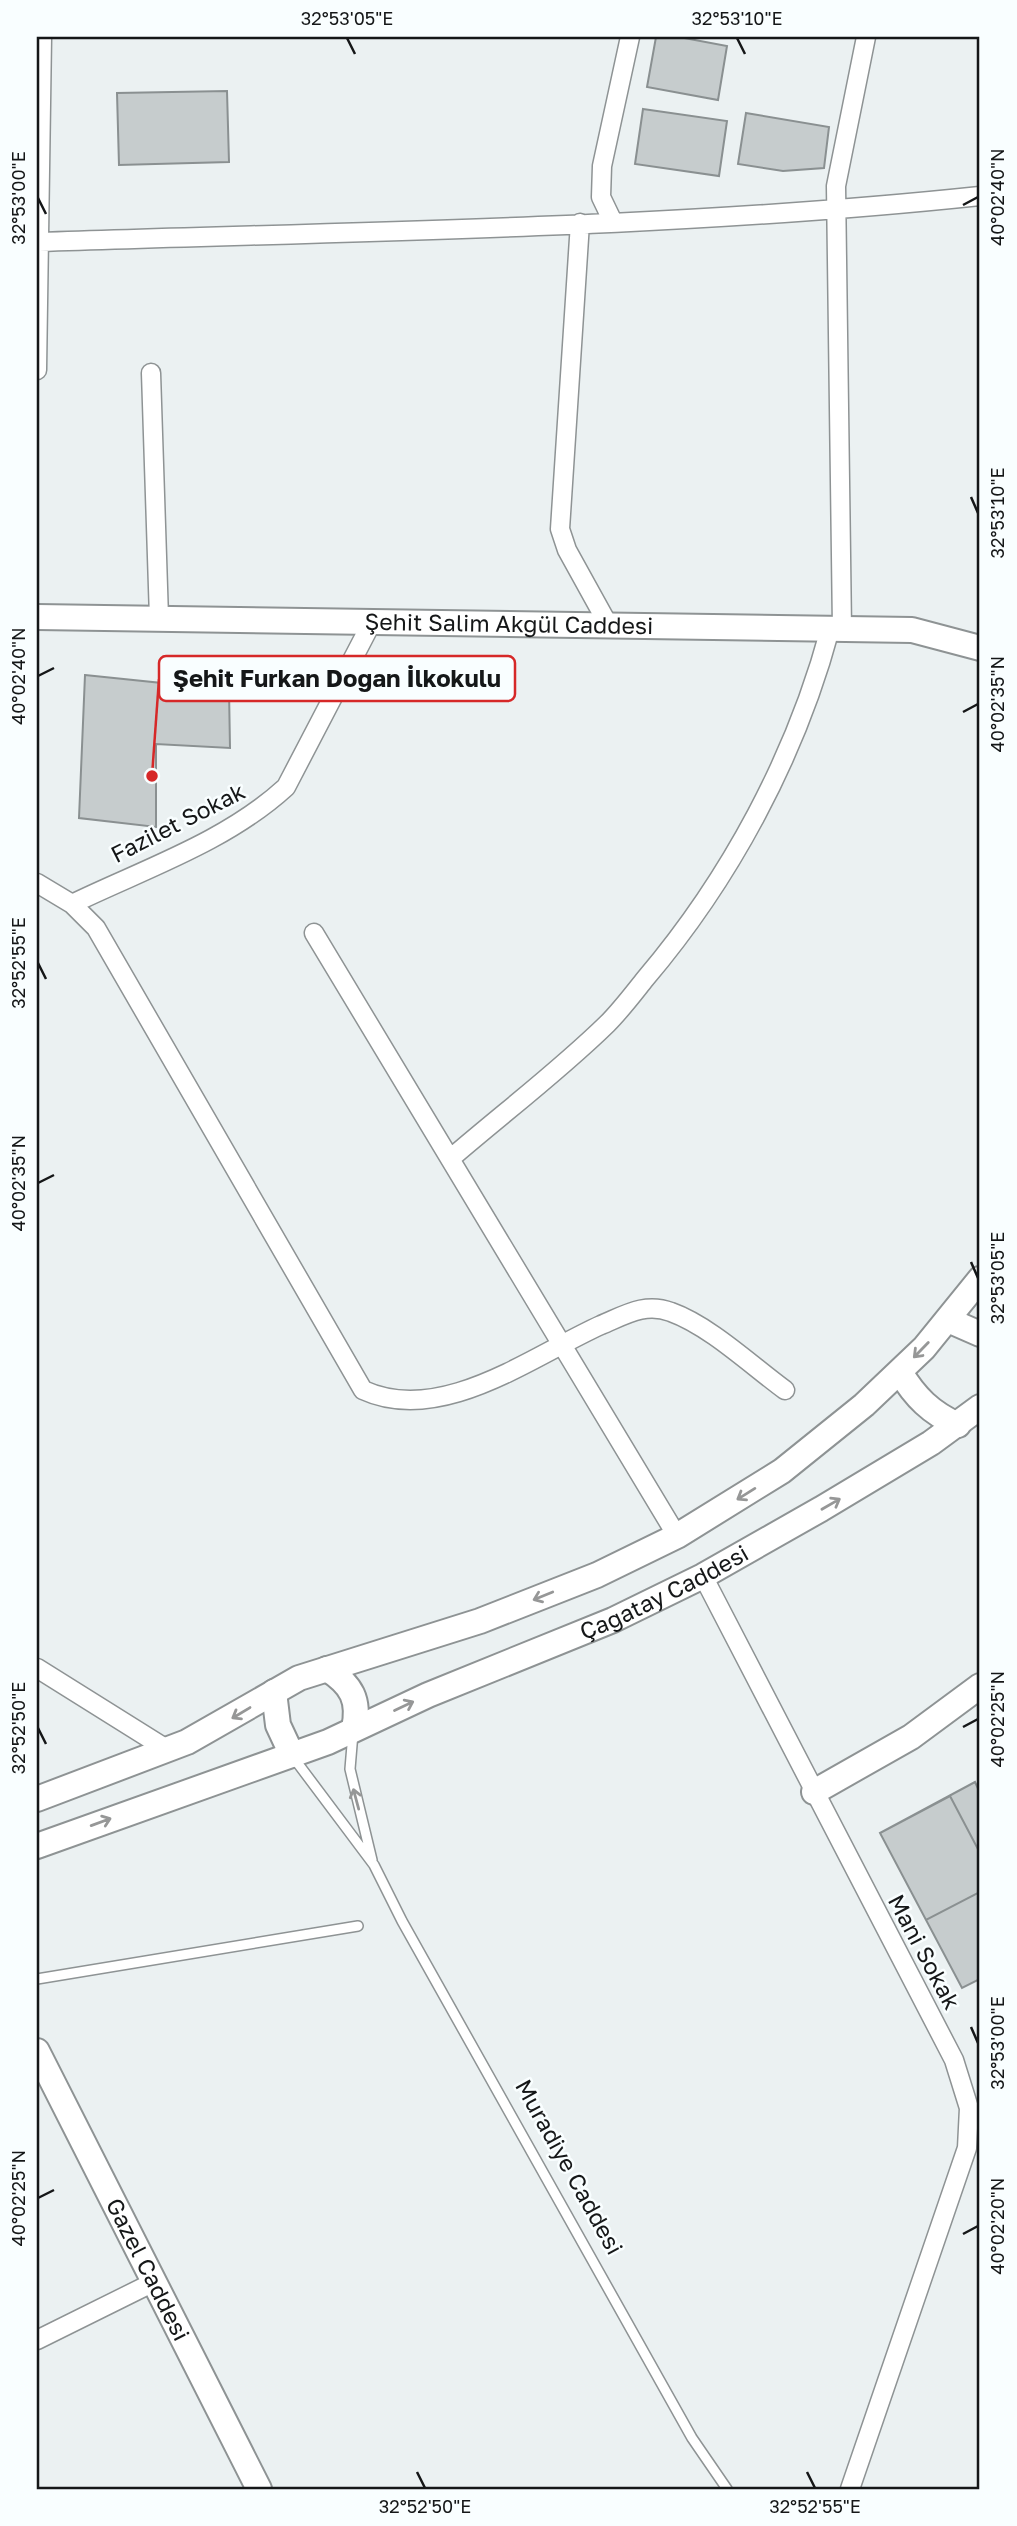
<svg xmlns="http://www.w3.org/2000/svg" width="1017" height="2526" viewBox="0 0 1017 2526" font-family="'Golos Text',sans-serif">
	<style>
		.building { fill: #c6cccd; stroke: #8a9091; stroke-width: 2 }
		.lines { fill: none; stroke-linecap: round; stroke-linejoin: round }
		.lane-casing { stroke: #8e9394; stroke-width: 12 }
		.street-casing { stroke: #8e9394; stroke-width: 21 }
		.secondary-casing { stroke: #8e9394; stroke-width: 28 }
		.lane { stroke: #fff; stroke-width: 9 }
		.street { stroke: #fff; stroke-width: 18 }
		.secondary { stroke: #fff; stroke-width: 24 }
		.oneway { stroke: #969797 }
		.ticks { fill: none; stroke: #151718; stroke-width: 2.5 }
		.labels { text-anchor: middle; stroke-width: 5; stroke-linejoin: round; paint-order: stroke }
		.street-label { font-size: 23px; fill: #151718; stroke: #f9feff }
		.leader { fill: none; stroke: #d62828; stroke-width: 2.5 }
		.callout-dot { fill: #d62828; stroke: #f9feff; stroke-width: 2.5 }
		.callout { fill: #f9feff; stroke: #d62828; stroke-width: 2.5 }
		.callout-label { font-size: 24px; text-anchor: middle; font-weight: bold; fill: #151718 }
		.neatline { fill: none; stroke: #151718; stroke-width: 2.5 }
		.ticks-label { font-size: 18px; text-anchor: middle; fill: #151718 }
	</style>
	<rect width="100%" height="100%" fill="#ebf1f2"/>
	<path class="building" d="M656,37H679L727,46L718,100L647,87Z
		M227,91L229,162L119,165L117,93Z
		M643,109L727,121L719,176L635,164Z
		M746,113L829,127L824,168L783,171L738,164Z
		M85,675L229,690L230,748L156,744V827L79,818Z
		M975,1782L980,1793V1979L962,1988L880,1833Z
		M950,1796L980,1853V1892L926,1920L880,1833Z"/>
	<g class="lines">
		<g class="lane-casing">
			<path id="lane" d="M353,1733L350,1769L372,1860
				M293,1757L374,1865L402,1921L692,2438L727,2489
				M37,1979L358,1926"/>
		</g>
		<g class="street-casing">
			<path id="street" d="M613,222L601,197L602,166L630,37
				M580,223L560,529L567,550L609,626
				M39,242C353,231 668,229 980,196
				M37,370L42,37
				M151,373L159,618
				M842,629L836,186L866,37
				M37,883L72,904L96,928L363,1390C441,1426 532,1356 601,1325C625,1315 645,1302 671,1312C710,1326 752,1366 785,1390
				M72,904C144,869 226,842 286,787L372,622
				M314,933L677,1536
				M450,1159C502,1114 558,1072 607,1024C621,1010 633,994 645,979C730,879 796,756 830,629
				M703,1576L954,2060L969,2108L967,2148L850,2489
				M37,1668L168,1750
				M37,2340L156,2281"/>
		</g>
		<g class="secondary-casing">
			<g id="secondary">
				<path id="s1" d="M37,617L912,630L980,648"/>
				<path d="M948,1320L980,1334"/>
				<path d="M900,1372C915,1397 931,1413 958,1425"/>
				<path d="M327,1669C352,1685 360,1700 354,1729"/>
				<path d="M274,1692L278,1725L292,1755"/>
				<path d="M814,1792L911,1737L980,1686"/>
				<path d="M37,1799L187,1742L299,1678L480,1621L597,1575L677,1536L782,1471L864,1405L924,1348L980,1279"/>
				<path id="s2" d="M37,1846L328,1742L428,1695L613,1620L703,1576L821,1509L931,1443L980,1407"/>
				<path id="s3" d="M37,2051L259,2489"/>
			</g>
		</g>
		<use href="#lane" class="lane"/>
		<use href="#street" class="street"/>
		<use href="#secondary" class="secondary"/>
	</g>
	<defs><path id="oneway-shaft" d="M-6 0H5M1.5-3L5.5 0L1.5 3" fill="none" stroke-width="1.6" stroke-linecap="round" stroke-linejoin="round" transform="scale(1.75)"/></defs>
	<g class="oneway">
		<use href="#oneway-shaft" transform="translate(921 1350) rotate(134)"/>
		<use href="#oneway-shaft" transform="translate(746 1494) rotate(148)"/>
		<use href="#oneway-shaft" transform="translate(831 1504) rotate(-30)"/>
		<use href="#oneway-shaft" transform="translate(543 1596) rotate(158)"/>
		<use href="#oneway-shaft" transform="translate(404 1706) rotate(-25)"/>
		<use href="#oneway-shaft" transform="translate(241 1713) rotate(149)"/>
		<use href="#oneway-shaft" transform="translate(356 1799) rotate(-105)"/>
		<use href="#oneway-shaft" transform="translate(101 1822) rotate(-20)"/>
	</g>
	<path class="ticks" d="M347,38L355,54M737,38L745,54M38,198L46,214M963,205L978,197M971,497L978,513M38,676L54,668M963,712L978,704M38,963L46,979M38,1183L54,1175M971,1262L978,1278M963,1727L978,1719M38,1728L46,1744M971,2027L978,2043M38,2198L54,2190M963,2234L978,2226M417,2472L425,2488M807,2472L815,2488"/>
	<g class="labels">
		<g class="street-label">
			<text dy="8" stroke="none"><textPath href="#s1" startOffset="472">Şehit Salim Akgül Caddesi</textPath></text>
			<text transform="translate(178 823) rotate(-27)" y="8">Fazilet Sokak</text>
			<text dy="8" stroke="none"><textPath href="#s2" startOffset="677">Çağatay Caddesi</textPath></text>
			<text transform="translate(924 1952) rotate(62)" y="8">Mani Sokak</text>
			<text transform="translate(569 2167) rotate(61)" y="8">Muradiye Caddesi</text>
			<text dy="8" stroke="none"><textPath href="#s3" startOffset="245">Gazel Caddesi</textPath></text>
		</g>
	</g>
	<path class="leader" d="M152 776L159 679"/>
	<circle class="callout-dot" cx="152" cy="776" r="7"/>
	<rect class="callout" x="159" y="656" width="356" height="45" rx="7"/>
	<g class="callout-label">
		<text x="337" y="687">Şehit Furkan Doğan İlkokulu</text>
	</g>
	<rect width="1017" height="2526" fill="none" stroke="#f9feff" stroke-width="77"/>
	<rect x="38" y="38" width="940" height="2450" class="neatline"/>
	<g class="ticks-label">
		<text x="347" y="25">32°53'05"E</text>
		<text x="737" y="25">32°53'10"E</text>
		<text transform="translate(998 197) rotate(-90)" y="6">40°02'40"N</text>
		<text transform="translate(19 198) rotate(-90)" y="6">32°53'00"E</text>
		<text transform="translate(998 513) rotate(-90)" y="6">32°53'10"E</text>
		<text transform="translate(19 676) rotate(-90)" y="6">40°02'40"N</text>
		<text transform="translate(998 704) rotate(-90)" y="6">40°02'35"N</text>
		<text transform="translate(19 963) rotate(-90)" y="6">32°52'55"E</text>
		<text transform="translate(19 1183) rotate(-90)" y="6">40°02'35"N</text>
		<text transform="translate(998 1278) rotate(-90)" y="6">32°53'05"E</text>
		<text transform="translate(998 1719) rotate(-90)" y="6">40°02'25"N</text>
		<text transform="translate(19 1728) rotate(-90)" y="6">32°52'50"E</text>
		<text transform="translate(998 2043) rotate(-90)" y="6">32°53'00"E</text>
		<text transform="translate(19 2198) rotate(-90)" y="6">40°02'25"N</text>
		<text transform="translate(998 2226) rotate(-90)" y="6">40°02'20"N</text>
		<text x="425" y="2513">32°52'50"E</text>
		<text x="815" y="2513">32°52'55"E</text>
	</g>
</svg>
